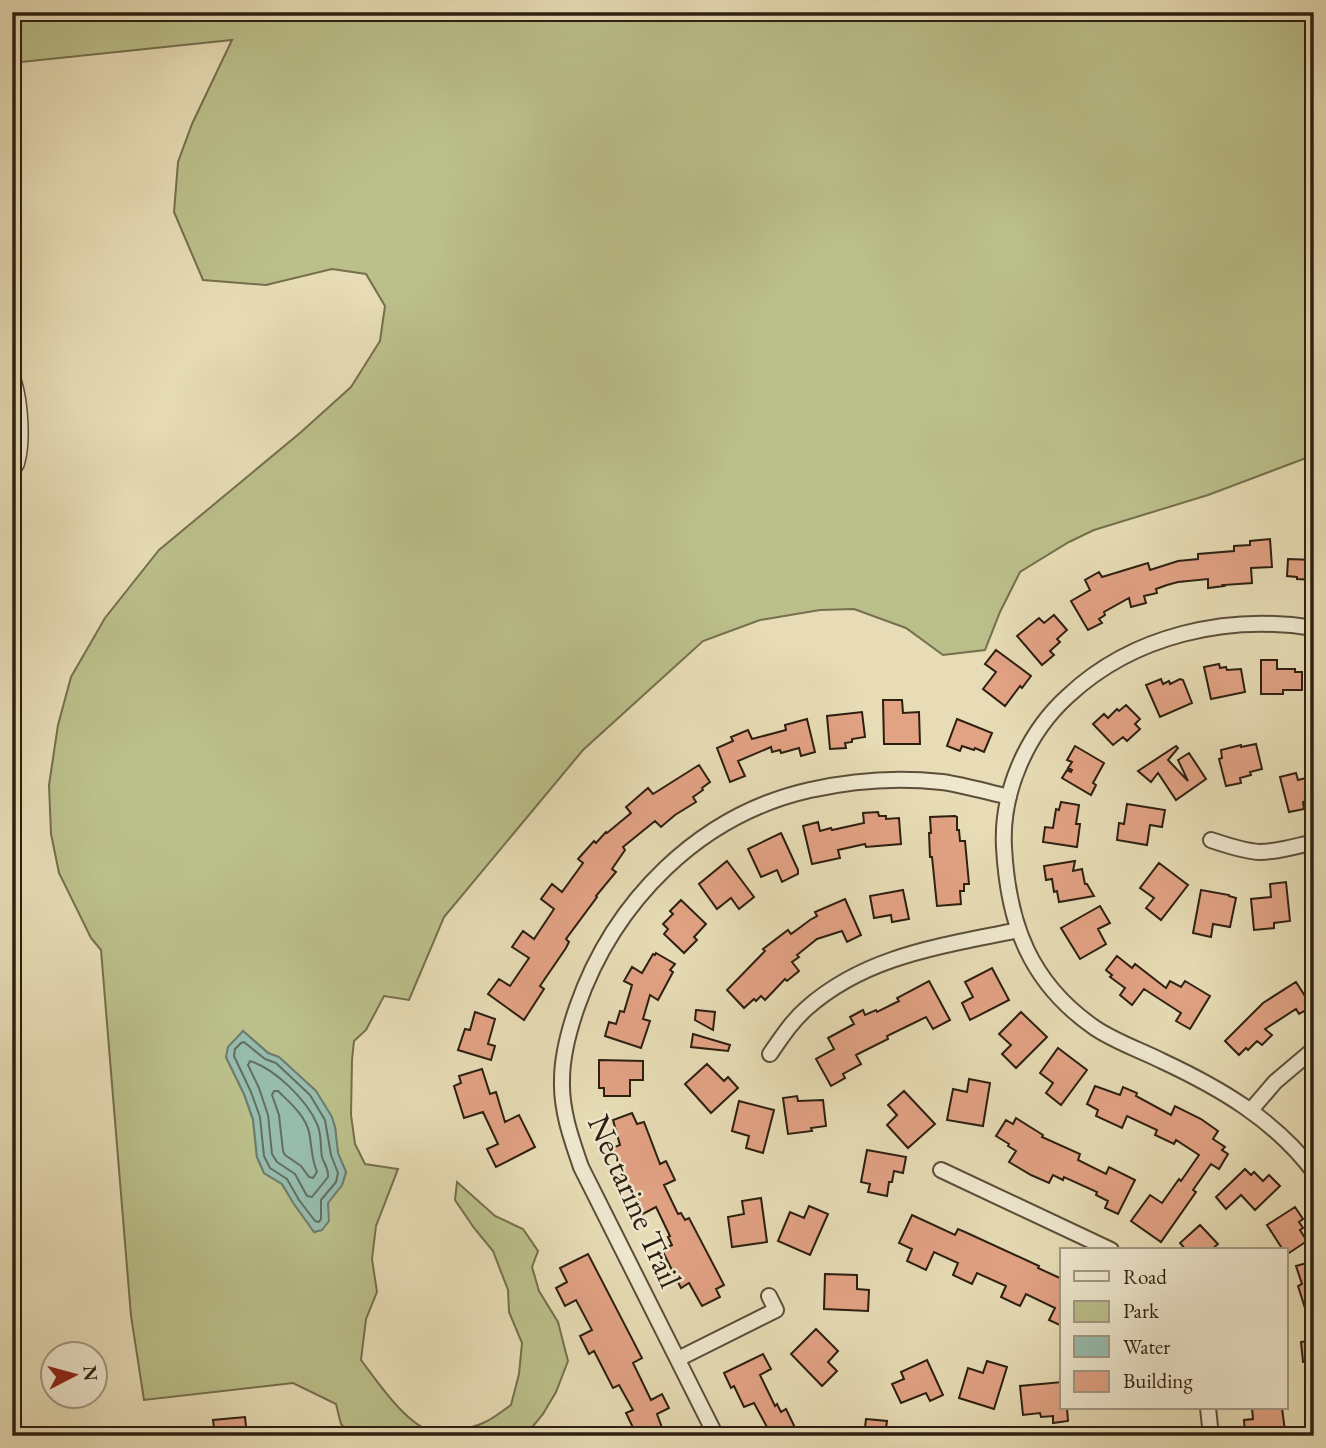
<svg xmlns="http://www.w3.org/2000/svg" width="1326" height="1448" viewBox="0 0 1326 1448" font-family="'EB Garamond',serif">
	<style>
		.green { fill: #bbbf8a; stroke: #746f4d; stroke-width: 2; fill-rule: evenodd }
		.water { fill: #97bcae; stroke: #6d7d6f; stroke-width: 2 }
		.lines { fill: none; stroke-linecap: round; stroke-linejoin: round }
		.shore { stroke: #626e5f; stroke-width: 2 }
		.building { fill: #e2a284; stroke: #2d1f10; stroke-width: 2 }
		.lane-casing { stroke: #5c4e39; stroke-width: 10 }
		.street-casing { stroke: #5c4e39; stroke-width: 18 }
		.lane { stroke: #efe8cf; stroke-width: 7 }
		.street { stroke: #efe8cf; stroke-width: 14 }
		.labels { text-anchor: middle; stroke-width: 5; stroke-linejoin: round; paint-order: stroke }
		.street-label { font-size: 32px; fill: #2d1f10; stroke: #efe8cf }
	</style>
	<rect width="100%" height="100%" fill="#e7dcb5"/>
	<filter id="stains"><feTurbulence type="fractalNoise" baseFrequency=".00286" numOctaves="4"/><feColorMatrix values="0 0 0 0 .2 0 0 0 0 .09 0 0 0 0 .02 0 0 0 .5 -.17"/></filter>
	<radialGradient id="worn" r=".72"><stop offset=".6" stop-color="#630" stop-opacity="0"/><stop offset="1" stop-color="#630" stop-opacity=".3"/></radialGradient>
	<path class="green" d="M12,12H1314V455L1208,495L1094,530L1069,542L1020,572L1000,612L985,650L943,655L906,628L854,609L820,610L760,620L703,641L583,750L444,917L409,1000L384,996L366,1030L354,1041L352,1060L351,1115L355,1144L365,1164L398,1169L376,1226L372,1259L377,1292L366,1319L361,1360C377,1381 408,1428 435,1432C447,1434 472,1428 483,1423C493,1419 502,1411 511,1405L519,1374L522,1343L509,1312L508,1290L493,1251L474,1228L455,1200L457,1182L495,1216L523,1229L538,1251L532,1267L539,1291L558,1322L568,1361L556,1392L543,1414L525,1436H351L341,1424L336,1404L293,1383L144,1400L131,1316L101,950L91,938L59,873L51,834L49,785L58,725L71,677L105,618L159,550L300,433L351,387L380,341L385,306L366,274L332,269L266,285L203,280L174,212L178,162L192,124L232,40L12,63ZM243,1031L268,1053L279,1057L316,1091L335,1127L338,1154L346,1172L342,1185L327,1203L315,1232L294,1204L282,1184L264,1173L257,1157L253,1120L244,1094L226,1057Z"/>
	<path class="water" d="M243,1031L268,1053L279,1057L316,1091L332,1117L335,1127L338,1153L346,1172L342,1185L328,1203L329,1221L322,1230L314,1232L294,1204L282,1184L264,1173L257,1157L253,1119L244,1094L226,1057L228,1047Z"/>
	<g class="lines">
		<path class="shore" d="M244,1042L265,1059L276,1063L310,1095L325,1120L331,1155L338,1173L336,1182L321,1200V1219L319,1222L315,1221L299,1200L287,1179L270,1168L264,1156L260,1117L251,1092L234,1056L235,1049L241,1043Z
			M250,1061C274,1068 307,1100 317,1124C322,1134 320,1146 322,1157C324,1164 329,1169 328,1177L312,1197L307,1196L295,1174L277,1162L272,1154L268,1115L259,1088L248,1065Z
			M274,1091H278C290,1103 305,1115 309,1132C312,1146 311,1158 317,1172L313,1178L309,1177L301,1166L285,1155L283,1151L279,1115L272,1095Z"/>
	</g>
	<path class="building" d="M1270,539L1272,567L1251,568L1252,583L1223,585L1224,586L1208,588V579L1178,582L1167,585L1156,589L1157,593L1144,596L1146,603L1131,607L1129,598L1104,612L1105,615L1099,619L1102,623L1088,630L1071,601L1090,590L1085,580L1099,572L1102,577L1148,563L1150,570L1178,561L1198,559V554L1234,551V546L1250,545V541Z
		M1288,559L1314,560V580L1297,579V577L1287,576Z
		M1054,615L1067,630L1057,639L1060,642L1050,651L1054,655L1042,665L1017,636L1039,618L1044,623Z
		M996,650L1031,676L1022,688L1020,686L1005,706L983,689L996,672L985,664Z
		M1261,660H1277V669H1295V672H1302V690H1283V694H1261Z
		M1219,664L1220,668L1226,667L1227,670L1241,669L1245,692L1211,699L1204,667Z
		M1161,679L1163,684L1169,681L1170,684L1180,679L1183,680L1192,703L1160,717L1146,685Z
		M883,700H902L903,713L919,712L920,744H884Z
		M1126,705L1140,719L1135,724L1140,729L1127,741L1123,737L1113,745L1093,724L1104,714L1108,718L1117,709L1119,711Z
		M862,712L865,737L852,739V742L845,743L846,748L830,749L827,716Z
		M807,719L815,752L801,756L799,748L781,753L780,750L772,752L771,747L738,761L745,776L730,782L717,748L733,741L731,737L748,730L752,739L786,730L785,725Z
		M957,719L992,733L984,752L975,748L974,750L962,746L960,751L947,746Z
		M1256,744L1262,769L1250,772L1251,775L1240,778L1241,783L1226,786L1219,759L1222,758L1221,750L1241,745V747Z
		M1075,746L1104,763L1093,783L1096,785L1091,795L1062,778L1067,770L1071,772L1072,770L1068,768L1072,762L1067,760Z
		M1176,746L1178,748L1168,760L1188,781L1178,760L1189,753L1206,779L1176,800L1158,773L1151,782L1138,771Z
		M699,765L710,782L702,788L703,790L693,797L696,802L675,815L661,827L655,821L623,847L625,850L612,869L616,872L596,896L597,897L566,939L569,942L566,948L540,986L544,989L524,1020L488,994L499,979L510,986L529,958L512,947L523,931L534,939L554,909L541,899L552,884L562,892L583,863L578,859L594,841L596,843L606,832L607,833L631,813L626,807L648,788L653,794Z
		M1296,773L1298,780L1314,776V799L1303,802L1304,809L1289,812L1280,777Z
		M1061,802L1079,805L1076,824H1080L1077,847L1043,842L1045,827L1053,828L1056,809L1059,810Z
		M1127,804L1165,810L1162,827L1150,825L1147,845L1117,840L1119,823L1124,824Z
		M878,812L879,816H886V819L899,818L901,844L866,847L865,844L838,850L840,858L812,864L803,826L818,822L820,831L831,828L832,830L864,823L863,813Z
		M955,816L957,817V830H959L960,841H965L969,884H964V891H960L961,904L937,906L932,857H930L929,833H931L930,817Z
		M781,833L798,870V874L782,882L777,870L761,877L748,849Z
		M727,861L754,897L739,909L731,898L717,909L699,884Z
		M1075,861L1073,871L1082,869L1085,884H1087L1094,896L1059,902L1057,891L1054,892L1052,879L1046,880L1044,866Z
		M1159,863L1188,885L1161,920L1146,908L1154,898L1140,888Z
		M1286,882L1290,921L1274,923V928L1254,930L1251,899L1271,897L1270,884Z
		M903,890L909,919L892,922L891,915L874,918L870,896Z
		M1201,890L1229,895V896L1236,898L1230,927L1213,924L1211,937L1193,933Z
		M845,899L861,935L847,942L842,931L817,939L797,955L799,957L792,962L799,971L787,981L785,979L765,1000L761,996L756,1001L754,999L744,1008L727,990L765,951L763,949L788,930L791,934L810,920L817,916L815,912Z
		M681,900L706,924L694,937L697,940L684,953L664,934L668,929L663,924L673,914L670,911Z
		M1100,906L1110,923L1098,929L1106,944L1080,959L1061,928Z
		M656,953L675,964L670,970L673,972L658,1000L650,995L643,1019L650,1021L641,1048L605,1036L609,1022L616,1024L620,1011L624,1012L632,985L624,981L632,967L642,973L653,954L655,955Z
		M1117,956L1132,968L1135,964L1166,988L1170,981L1181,987L1185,981L1210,996L1190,1029L1176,1021L1181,1013L1144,989L1132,1005L1120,995L1125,988L1110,977L1112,975L1106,970Z
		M992,968L1009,1000L970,1020L962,1003L973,997L965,982Z
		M929,981L950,1020L933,1029L926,1017L887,1036L888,1039L856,1055L861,1064L843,1074L845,1078L831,1086L816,1059L834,1049L828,1038L854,1024L850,1017L863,1010L865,1015L876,1010L877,1012L899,1001L897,998Z
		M1296,982L1312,1007L1299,1014L1296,1009L1265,1029L1272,1035L1262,1045L1257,1041L1248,1050L1246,1048L1239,1055L1225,1041L1263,1003Z
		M696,1010L715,1012L713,1030L695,1020Z
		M475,1012L495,1019L488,1044L495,1046L491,1060L458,1050L465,1029L470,1030Z
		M1021,1012L1047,1037L1016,1068L1002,1054L1011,1045L999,1034Z
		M693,1034L730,1045L728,1051L691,1047Z
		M1058,1048L1087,1070L1061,1105L1046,1093L1053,1083L1040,1073Z
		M599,1060L643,1061V1080H630V1096H604V1088H599Z
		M707,1064L724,1081L728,1077L738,1088L711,1113L685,1084Z
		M482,1069L490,1094L496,1092L505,1122L519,1115L535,1147L496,1167L487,1149L498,1144L483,1112L464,1118L454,1086L461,1083L459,1076Z
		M969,1079L990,1083L983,1126L947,1120L953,1089L967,1092Z
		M1095,1086L1120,1095L1123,1087L1137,1093L1136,1096L1171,1115L1175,1106L1201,1119L1218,1131L1213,1139L1225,1147L1222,1150L1228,1154L1219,1169L1211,1164L1193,1190L1196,1192L1161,1242L1131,1221L1150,1195L1162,1203L1179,1179L1181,1181L1199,1155L1176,1140L1174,1144L1155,1135L1157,1130L1127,1116L1122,1128L1096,1116L1098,1110L1087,1104Z
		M904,1091L935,1124L908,1148L887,1125L897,1115L888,1105Z
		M797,1096L798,1101L823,1100L826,1126L811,1128L812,1131L788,1134L783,1098Z
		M739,1101L774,1110L763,1153L746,1148L749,1136L732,1131Z
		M632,1113L637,1124L644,1122L660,1164L666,1161L675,1180L664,1185L678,1214L681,1213L685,1220L689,1218L724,1285L716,1289L720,1297L702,1306L689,1283L681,1288L662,1250L672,1245L668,1237L670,1236L656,1207L643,1214L621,1170L612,1148L620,1145L613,1120Z
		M1016,1118L1043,1135L1042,1137L1080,1154L1078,1160L1106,1174L1109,1167L1135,1180L1118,1214L1105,1208L1108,1201L1096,1195L1097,1192L1064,1177L1063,1180L1053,1175L1049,1183L1031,1175L1009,1162L1016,1151L1008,1146L1009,1144L996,1136L1006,1120L1013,1124Z
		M867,1150L906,1157L903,1173L894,1171L892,1182H889L887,1196L868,1192L870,1184L861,1182Z
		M1245,1169L1251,1175L1254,1172L1263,1181L1269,1175L1280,1186L1255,1210L1241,1195L1226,1209L1216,1197Z
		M761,1198L767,1242L732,1247L728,1217L744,1214L742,1201Z
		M809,1206L828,1214L810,1255L778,1241L790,1212L804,1218Z
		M1295,1207L1303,1219L1299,1222L1303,1228L1300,1230L1307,1241L1286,1255V1250H1283L1267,1225Z
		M912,1215L955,1235L958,1229L965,1232L1039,1266L1038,1268L1062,1279V1326L1049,1320L1055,1308L1026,1294L1020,1306L1001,1297L1006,1286L977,1273L972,1284L953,1275L958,1263L934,1252L926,1270L907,1261L912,1249L899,1243Z
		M1200,1225L1218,1244L1211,1250H1186L1180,1243Z
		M588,1254L642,1358L633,1363L651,1400L662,1394L669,1408L657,1414L665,1436H637L626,1413L633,1410L619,1385L613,1388L594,1351L589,1354L580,1336L592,1330L576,1300L565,1306L556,1288L567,1282L560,1268Z
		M1314,1261V1327H1311L1298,1286L1302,1284L1296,1266Z
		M825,1274L857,1275V1289L869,1290L868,1311L824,1309Z
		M816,1329L838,1351L828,1362L837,1371L822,1386L791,1354Z
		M1314,1340V1361L1303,1362L1301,1342Z
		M763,1354L771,1369L760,1375L775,1406L777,1404L781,1412L786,1409L799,1436H747L767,1427L754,1403L744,1407L734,1386L731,1388L724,1373Z
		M927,1360L943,1395L930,1401L926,1393L901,1403L892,1384L904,1379L901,1372Z
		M987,1361L1007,1367L994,1409L959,1398L968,1368L983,1373Z
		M1062,1382V1408H1067L1068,1421L1053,1423V1416L1041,1417L1040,1413L1023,1415L1020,1386Z
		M1252,1408H1282L1285,1431L1245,1435L1244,1420L1253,1419Z
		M245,1417L247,1436H225V1434L215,1435L213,1420Z
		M866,1419L887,1421L885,1436H864Z"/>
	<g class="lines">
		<g class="lane-casing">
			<path id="lane" d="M12,368C24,389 27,438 21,462C20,468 16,472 12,476
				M12,745H16"/>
		</g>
		<g class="street-casing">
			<path id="street" d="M1314,628C1227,614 1133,635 1068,696C1027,733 1001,792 1004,847C1008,924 1030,983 1095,1028C1116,1042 1140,1050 1162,1061C1220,1088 1275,1120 1314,1172
				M1211,840C1226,845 1243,851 1259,852C1278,852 1296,846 1314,842
				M770,1054C781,1038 792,1021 807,1008C867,955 943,946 1018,930
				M1251,1110L1275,1082L1314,1049
				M941,1170L1111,1250
				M678,1359L776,1310L769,1296
				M1208,1408L1211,1436
				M716,1436L581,1167C571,1138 561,1110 562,1080C562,1055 569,1030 577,1007C614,901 699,815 810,790C854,780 898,777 942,782C964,785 987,792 1009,797"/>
		</g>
		<use href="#lane" class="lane"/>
		<use href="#street" class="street"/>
	</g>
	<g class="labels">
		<g class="street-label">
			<text transform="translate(635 1201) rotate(66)" y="11">Nectarine Trail</text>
		</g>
	</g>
	<rect width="1326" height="1448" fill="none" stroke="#e7dcb5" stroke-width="42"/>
	<rect x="14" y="14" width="1298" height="1420" fill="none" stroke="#2d1f10" stroke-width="3.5"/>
	<rect x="21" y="21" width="1284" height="1406" fill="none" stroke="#2d1f10" stroke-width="2"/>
	<rect x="1060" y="1248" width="228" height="161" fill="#efe8cf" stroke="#a19883" stroke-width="2"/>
	<rect x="1074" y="1271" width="35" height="10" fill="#efe8cf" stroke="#a19883" stroke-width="2"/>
	<text x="1123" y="1284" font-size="21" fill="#2d1f10">Road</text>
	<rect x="1074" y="1301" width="35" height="21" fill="#bbbf8a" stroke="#a19883" stroke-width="2"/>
	<text x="1123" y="1318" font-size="21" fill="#2d1f10">Park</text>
	<rect x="1074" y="1336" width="35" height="21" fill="#97bcae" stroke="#a19883" stroke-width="2"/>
	<text x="1123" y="1354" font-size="21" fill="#2d1f10">Water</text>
	<rect x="1074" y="1371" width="35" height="21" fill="#e2a284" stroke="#a19883" stroke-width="2"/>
	<text x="1123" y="1388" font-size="21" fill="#2d1f10">Building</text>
	<g transform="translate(74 1375) rotate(84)"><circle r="33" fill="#efe8cf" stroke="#a19883" stroke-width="2"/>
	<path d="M0-5L12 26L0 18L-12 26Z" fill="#8f2418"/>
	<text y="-10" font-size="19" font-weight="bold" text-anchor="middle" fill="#2d1f10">N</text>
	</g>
	<rect width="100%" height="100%" filter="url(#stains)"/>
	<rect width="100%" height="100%" fill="url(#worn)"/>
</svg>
